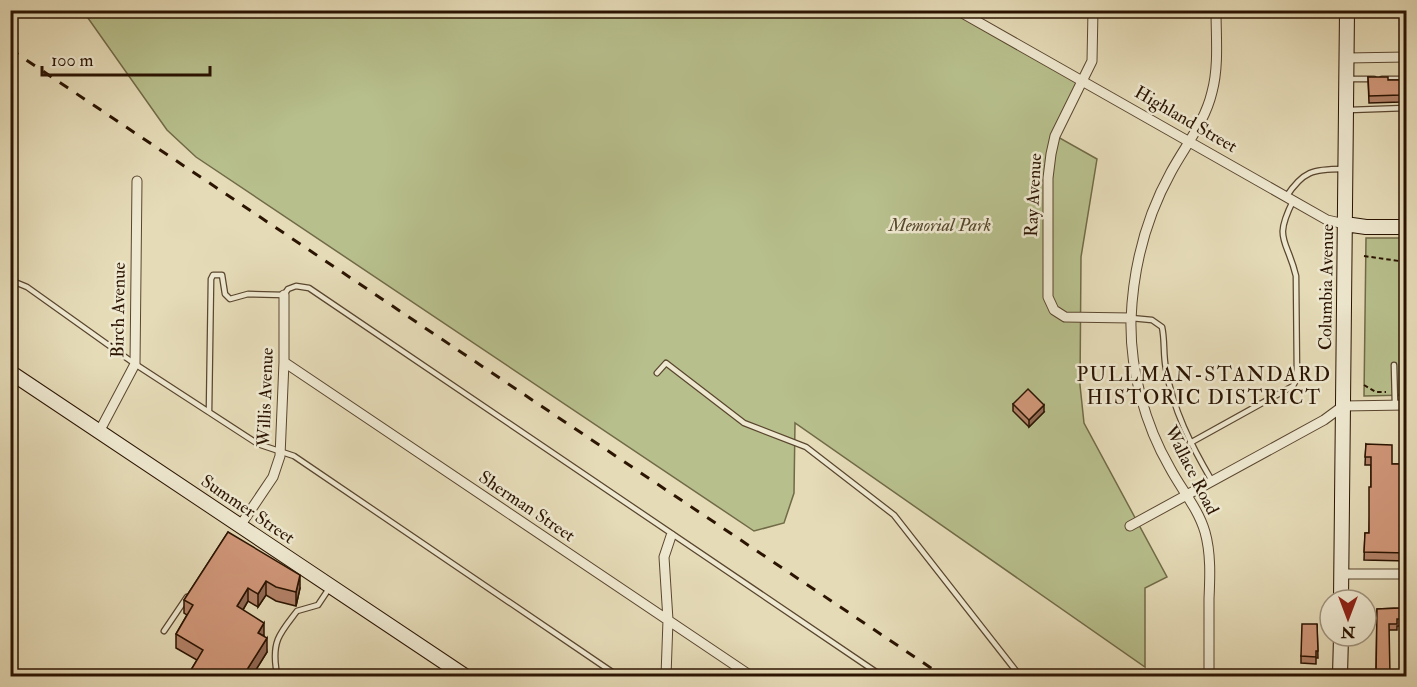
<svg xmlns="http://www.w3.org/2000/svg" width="1417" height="687" viewBox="0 0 1417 687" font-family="'IM FELL Double Pica',serif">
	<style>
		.green { fill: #b7bf8c; stroke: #716a47; stroke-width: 1.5 }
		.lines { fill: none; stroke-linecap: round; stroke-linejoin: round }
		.lane-casing { stroke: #5a462f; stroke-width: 7 }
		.street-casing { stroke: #5a462f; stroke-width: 11 }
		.secondary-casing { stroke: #2b1402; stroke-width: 16 }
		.path { stroke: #2b1402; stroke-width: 2; stroke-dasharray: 4.5 3; stroke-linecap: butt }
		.lane { stroke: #eee8d0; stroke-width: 4.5 }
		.street { stroke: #eee8d0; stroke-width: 9 }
		.secondary { stroke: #eee8d0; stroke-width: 14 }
		.rail { stroke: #2b1402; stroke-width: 3; stroke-dasharray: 10 10; stroke-linecap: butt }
		.wall { fill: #b38268; stroke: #2b1402; stroke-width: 1.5 }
		.shaded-wall { fill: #926a55; stroke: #2b1402; stroke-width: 1.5 }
		.building { fill: #d09779; stroke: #2b1402; stroke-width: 1.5 }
		.labels { text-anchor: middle; stroke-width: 5; stroke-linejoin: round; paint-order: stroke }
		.street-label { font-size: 18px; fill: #2b1402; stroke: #eee8d0 }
		.park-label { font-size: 18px; font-style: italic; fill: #55472b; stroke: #eee8d0 }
		.neighbourhood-label { font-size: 20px; letter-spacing: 1.5px; fill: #2b1402; stroke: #eee8d0 }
	</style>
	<rect width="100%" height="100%" fill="#e5dbb7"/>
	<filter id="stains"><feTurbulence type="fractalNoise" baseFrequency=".00333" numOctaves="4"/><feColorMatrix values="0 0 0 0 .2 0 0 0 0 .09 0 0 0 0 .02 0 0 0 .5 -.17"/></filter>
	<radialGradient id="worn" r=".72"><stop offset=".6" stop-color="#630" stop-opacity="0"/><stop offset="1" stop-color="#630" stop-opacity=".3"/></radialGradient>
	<path class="green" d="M83,11H957L1083,81L1056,136L1097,159L1081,257L1080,385L1084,423L1167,577L1145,588V667L795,423L794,493L784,523L754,531L196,157L167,130Z
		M1366,238H1406V395L1364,396Z"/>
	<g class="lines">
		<g class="lane-casing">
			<path id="lane" d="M1349,79H1374
				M1382,79H1406
				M1349,110L1406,108
				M1286,197C1303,171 1313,169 1343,169
				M10,280L27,287L135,364L258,444L294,456L618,676
				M1131,318L1152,320L1162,327C1165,340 1163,355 1166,369C1173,410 1191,445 1212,481
				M1394,365L1395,405
				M657,373L666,363L744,423L806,447L894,515L1020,676
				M209,412L211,279L213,275H222L225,294L230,299L248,294L284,295L288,289L296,286L309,288L882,676
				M1190,443L1293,386L1297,378L1296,276C1287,238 1273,241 1293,201
				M164,631L187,597
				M276,668C272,640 281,632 297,611L318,605L330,587"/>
		</g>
		<g class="street-casing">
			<path id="street" d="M957,10L1327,220L1345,224
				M1093,10L1092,61L1055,136L1051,154L1048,178V297L1054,310L1065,317L1131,318
				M1347,58L1406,57
				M284,362L751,676
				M99,432L135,364L137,181
				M240,526L273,477L280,456L284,362V295
				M1130,526L1324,420L1343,406L1406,405
				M1341,574H1406
				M666,676L668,620L664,557L671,536
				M1209,676C1209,651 1209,625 1209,599C1210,577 1211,553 1205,532C1198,508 1181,489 1170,468C1145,425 1130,370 1131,320C1133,267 1145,219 1171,172C1185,146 1205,122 1212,92C1219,66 1216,37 1216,10"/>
		</g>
		<g class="secondary-casing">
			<path id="secondary" d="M1345,224L1366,227H1406
				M10,372L465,676
				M1341,600L1347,10
				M1340,676L1341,636"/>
		</g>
		<path class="path" d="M1364,256L1406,262
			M1404,262L1403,288H1406
			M1364,385L1376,392H1386"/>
		<use href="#lane" class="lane"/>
		<use href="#street" class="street"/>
		<use href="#secondary" class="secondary"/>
		<path class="rail" d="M10,49L943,676"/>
	</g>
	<path class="wall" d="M1368,77L1388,80H1401V102L1369,103Z
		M1407,279V333L1402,332V322Z
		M1013,404L1044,412L1029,427L1013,411Z
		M1401,419H1407V440H1401Z
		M1366,444L1392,464H1407V485H1405V509H1407V561L1364,560L1365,533H1369L1371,487V465H1365Z
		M228,532L300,588L296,606L276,601L266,595L258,607L248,601L243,610L264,636L267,652L252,676H188V675L197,660L176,648V634L187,615L184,613V600Z
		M1407,589V626H1397V630H1389L1376,676L1377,609L1400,608Z
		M1317,624L1318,658H1316V664L1301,663V656Z"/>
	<path class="shaded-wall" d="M1044,405V412L1029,427V420Z
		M300,575V588L296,606V592Z
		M266,581V595L258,607V594Z
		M248,588V601L237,620V606Z
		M264,623V636L258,633Z
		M267,638V652L252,676H243Z"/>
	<path class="building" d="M1368,77H1388V80H1401V95L1369,96Z
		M1404,279H1407V322H1402Z
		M1028,389L1044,405L1029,420L1013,404Z
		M1401,419H1407V434H1401Z
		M1366,444L1392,445V464H1407V477H1405V509H1407V553L1364,552L1365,533H1369V487H1371V457H1365Z
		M228,532L300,575L296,592L276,587L266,581L258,594L248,588L237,606L264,623L258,633L267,638L243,676H191L188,675L203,650L176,634L193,605L184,600Z
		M1400,589H1407V619H1397V624H1389L1390,676H1374H1376L1377,609L1400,608Z
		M1302,624H1317L1318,651H1316V657L1301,656Z"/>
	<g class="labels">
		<g class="street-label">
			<text transform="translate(1186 119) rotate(30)" y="6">Highland Street</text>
			<text transform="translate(1033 195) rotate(-87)" y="6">Ray Avenue</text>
			<text transform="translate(1326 287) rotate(-89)" y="6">Columbia Avenue</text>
			<text transform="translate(118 310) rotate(-89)" y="6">Birch Avenue</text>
			<text transform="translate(265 397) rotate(-88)" y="6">Willis Avenue</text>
			<text transform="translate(1192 470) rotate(63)" y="6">Wallace Road</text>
			<text transform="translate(527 506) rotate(34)" y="6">Sherman Street</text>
			<text transform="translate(248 509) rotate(34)" y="6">Summer Street</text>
		</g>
		<g class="park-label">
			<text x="940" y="231">Memorial Park</text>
		</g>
		<g class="neighbourhood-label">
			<text x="1204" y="381">PULLMAN-STANDARD<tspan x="1204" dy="23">HISTORIC DISTRICT</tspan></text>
		</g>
	</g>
	<rect width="1417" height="687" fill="none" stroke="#e5dbb7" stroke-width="36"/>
	<rect x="12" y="12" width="1393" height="663" fill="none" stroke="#2b1402" stroke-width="3"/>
	<rect x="18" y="18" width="1381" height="651" fill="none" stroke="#2b1402" stroke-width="1.5"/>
	<g transform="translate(1348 618) rotate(180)"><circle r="28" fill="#eee8d0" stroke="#a0937e" stroke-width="1.5"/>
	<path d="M0-4.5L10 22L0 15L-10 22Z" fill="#8f2418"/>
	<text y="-9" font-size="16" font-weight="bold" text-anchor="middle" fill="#2b1402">N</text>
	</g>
	<path d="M42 66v9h168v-9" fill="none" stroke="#2b1402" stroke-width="3"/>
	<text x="51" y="66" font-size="18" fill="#2b1402" stroke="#eee8d0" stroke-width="4.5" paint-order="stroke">100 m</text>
	<rect width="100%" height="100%" filter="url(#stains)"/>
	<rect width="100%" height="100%" fill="url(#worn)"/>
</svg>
